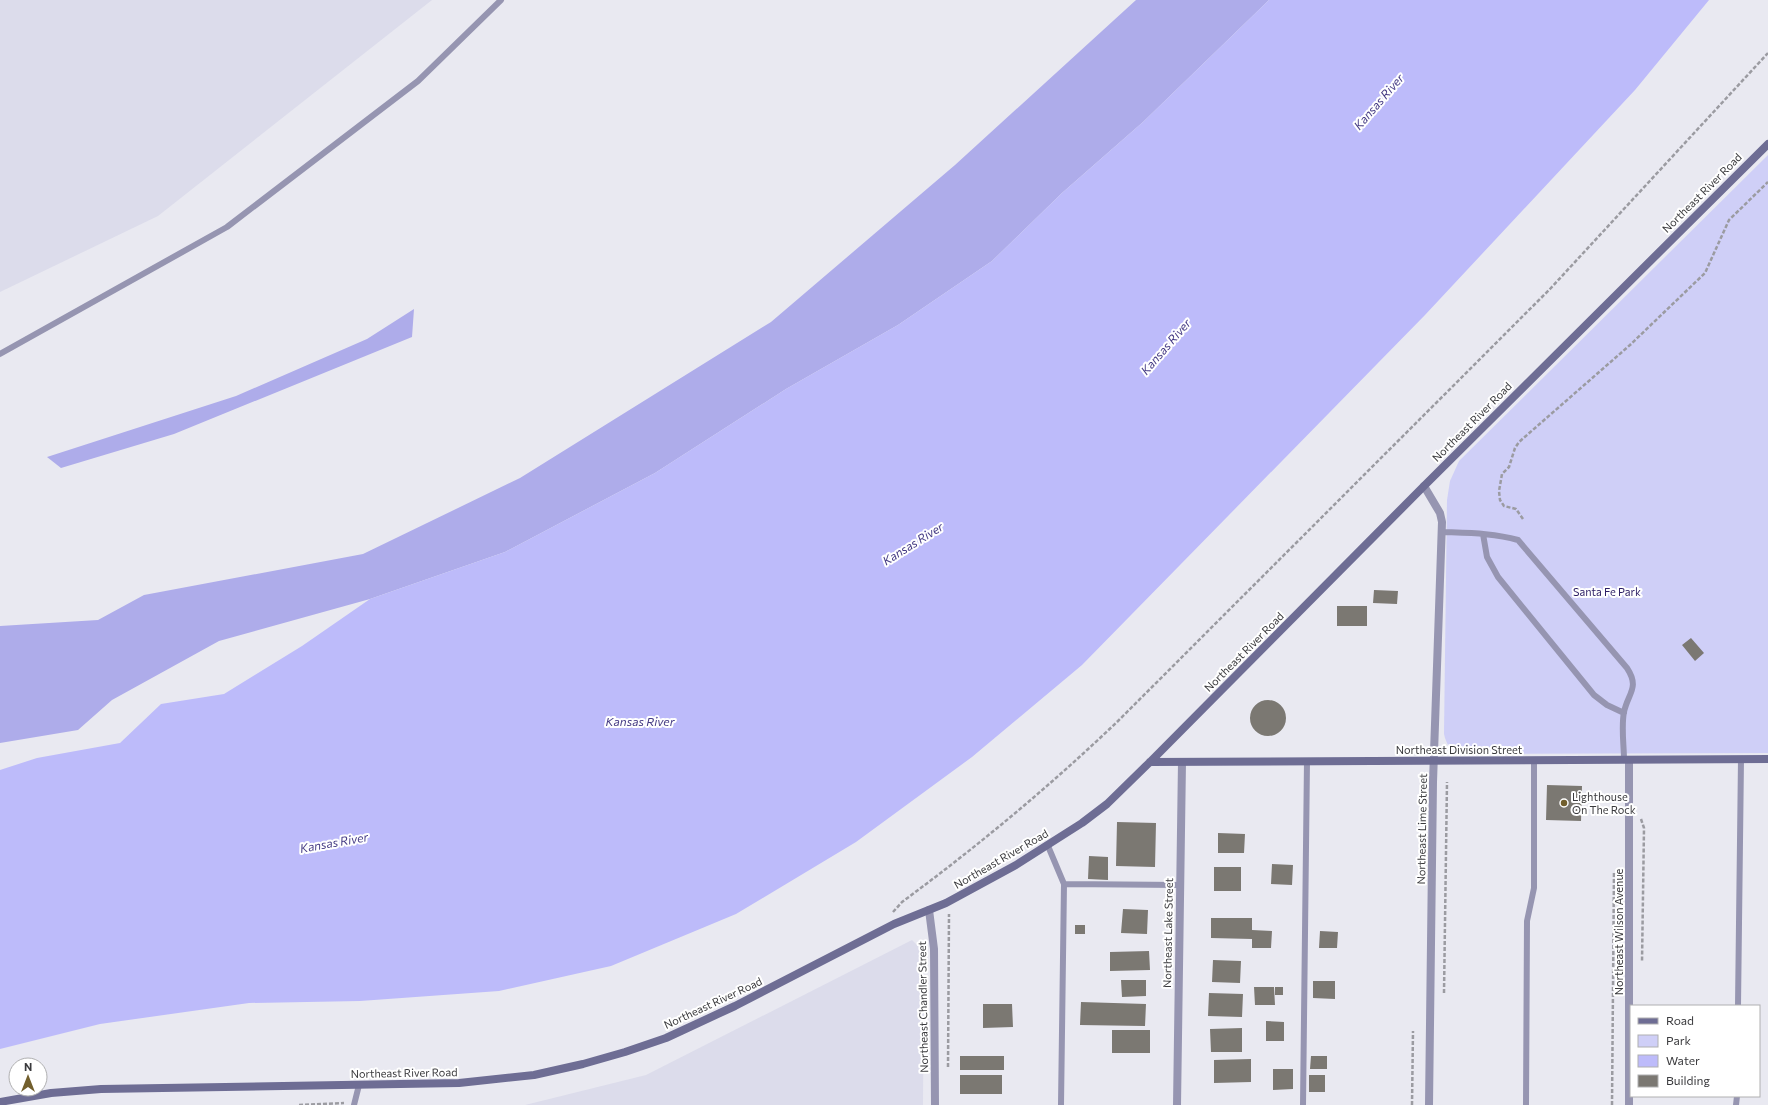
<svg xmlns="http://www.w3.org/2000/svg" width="1768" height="1105" viewBox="0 0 1768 1105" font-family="Commissioner,sans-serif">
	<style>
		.built { fill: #dcdceb }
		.green { fill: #cfcff7 }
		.forest { fill: #aeacea }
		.water { fill: #bdbbfa }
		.building { fill: #7b7872 }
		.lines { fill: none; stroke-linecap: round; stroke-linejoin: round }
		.path { stroke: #9b9ba1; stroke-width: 2.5; stroke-dasharray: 4 2; stroke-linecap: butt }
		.lane { stroke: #9695b1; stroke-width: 6 }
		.street { stroke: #9695b1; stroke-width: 8 }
		.secondary { stroke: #6e6d94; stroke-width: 8 }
		.poi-dot { fill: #725f2d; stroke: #fff; stroke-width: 1.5 }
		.labels { text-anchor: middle; stroke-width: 4; stroke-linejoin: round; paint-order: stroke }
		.street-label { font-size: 11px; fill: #3a3a3d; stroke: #fff }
		.park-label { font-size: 11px; fill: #2b1d64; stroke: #fff }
		.poi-label { font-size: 11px; fill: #3a3a3d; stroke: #fff; text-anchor: start }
		.water-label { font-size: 12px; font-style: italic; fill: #453b84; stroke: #fff }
	</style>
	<rect width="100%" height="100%" fill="#e9e9f1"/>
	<path class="built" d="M0,0H432L158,216L0,292Z
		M912,940L919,947L924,957L923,1105H525L646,1075Z"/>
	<path class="green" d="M1768,155V753L1457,754C1449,748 1446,743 1444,734L1447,500L1450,481L1459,461Z"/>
	<path class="forest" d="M1136,0H1269L1143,122L1062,193L992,261L898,325L786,389L655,473L505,552L370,599L219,641L112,700L78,730L0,743V626L98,620L144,595L363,554L520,478L771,322L955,165Z
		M414,309L412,337L174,434L61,468L47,457L236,396L367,339Z"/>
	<path class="water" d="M1269,0H1709L1635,90L1425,315L1082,665L972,757L856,842L736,914L611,966L499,991L360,1001L249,1003L100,1024L0,1049V770L37,758L120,743L161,704L224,694L302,646L370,599L505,552L655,473L786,389L898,325L992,261L1062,193L1143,122Z"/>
	<path class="building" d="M1374,590L1398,591L1397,604L1373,603Z
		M1337,606H1367V626H1337Z
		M1691,638L1704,653L1695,661L1682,645Z
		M1250 718a18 18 0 1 1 36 0a18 18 0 1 1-36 0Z
		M1547,785L1582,786L1581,821L1546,820Z
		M1117,822L1156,823L1155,867L1116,866Z
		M1218,833L1245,834L1244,853H1218Z
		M1089,856L1108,857V880L1088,879Z
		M1272,864L1293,865L1292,885L1271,884Z
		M1214,867H1241V891H1214Z
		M1123,909L1148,910L1147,934L1121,933Z
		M1211,918H1252V930L1272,931L1271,948H1252V939L1211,938Z
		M1075,925H1085V934H1075Z
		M1320,931L1338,932L1337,948H1319Z
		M1149,951L1150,970L1110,971V952Z
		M1213,960L1241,961L1240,983L1212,982Z
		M1121,980H1146V996L1122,997Z
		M1313,981H1335V999L1313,998Z
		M1254,987H1274L1275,1005H1255Z
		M1275,987H1283V995H1275Z
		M1209,993L1243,994L1242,1017L1208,1016Z
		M1081,1002L1146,1004L1145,1026L1080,1025Z
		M983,1004H1012L1013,1027L983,1028Z
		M1266,1021L1284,1022V1041H1266Z
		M1242,1028V1052H1211L1210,1029Z
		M1112,1030H1150V1053H1112Z
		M960,1056H1004V1070H960Z
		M1311,1056H1327V1069H1310Z
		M1251,1059V1082L1214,1083V1060Z
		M1273,1069H1293V1089L1273,1090Z
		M960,1075H1002V1094H960Z
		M1309,1075H1325V1092H1309Z"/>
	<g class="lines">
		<path class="path" d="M1523,519L1516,509L1504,506L1500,500L1499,491L1502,474L1509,467L1515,448L1519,442L1630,345L1705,273L1729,220L1768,182
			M1641,819L1644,828L1642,962
			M893,912L902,902C978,846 1050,786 1118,721L1550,289L1768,53
			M1444,993L1447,782
			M948,1067L949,914
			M299,1105L344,1103
			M1412,1105L1413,1031
			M1612,1105L1614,871"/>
		<path class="lane" d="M0,354L227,227L418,81L501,0
			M1442,532C1468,533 1494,533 1518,540L1627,668C1640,688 1628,693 1624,712C1621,727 1624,745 1624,760
			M1483,534L1487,557L1498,577L1594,695L1607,705L1624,713
			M1048,846L1064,884L1061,1105
			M1064,884L1180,885
			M1738,1006L1741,759
			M354,1105L359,1085
			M1303,1105L1307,761
			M1526,1105L1527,921L1534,888V760
			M1736,1105L1737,1096"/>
		<path class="street" d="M1424,486L1440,513L1442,522L1433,782L1429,1105
			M929,910L934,949L935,1105
			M1177,1105L1182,762
			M1629,1105V760"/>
		<path class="secondary" d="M1150,762L1768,759
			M0,1102L51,1093L101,1089L459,1083L534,1075L583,1064L625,1052L666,1038L735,1006L894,924L946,903L1016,865L1082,823L1107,804L1150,762L1424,486L1768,144"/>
	</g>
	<circle class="poi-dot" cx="1564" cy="803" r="4"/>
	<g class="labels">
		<g class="street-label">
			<text transform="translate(1702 193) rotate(-45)" y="4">Northeast River Road</text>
			<text transform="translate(1472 422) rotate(-45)" y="4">Northeast River Road</text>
			<text transform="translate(1244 652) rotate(-45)" y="4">Northeast River Road</text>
			<text x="1459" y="754">Northeast Division Street</text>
			<text transform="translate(1422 829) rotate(-89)" y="4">Northeast Lime Street</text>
			<text transform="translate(1001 859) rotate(-30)" y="4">Northeast River Road</text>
			<text transform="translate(1619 932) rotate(-90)" y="4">Northeast Wilson Avenue</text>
			<text transform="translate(1168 933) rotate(-89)" y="4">Northeast Lake Street</text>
			<text transform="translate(713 1003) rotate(-25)" y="4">Northeast River Road</text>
			<text transform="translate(923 1007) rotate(-91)" y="4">Northeast Chandler Street</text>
			<text transform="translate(404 1073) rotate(-1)" y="4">Northeast River Road</text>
		</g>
		<g class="park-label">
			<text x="1607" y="596">Santa Fe Park</text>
		</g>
		<g class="poi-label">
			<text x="1572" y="801">Lighthouse<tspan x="1572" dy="13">On The Rock</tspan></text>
		</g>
		<g class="water-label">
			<text transform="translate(1379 102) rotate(-49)" y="4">Kansas River</text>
			<text transform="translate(1166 347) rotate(-49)" y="4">Kansas River</text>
			<text transform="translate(913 544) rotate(-32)" y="4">Kansas River</text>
			<text x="640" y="726">Kansas River</text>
			<text transform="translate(334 843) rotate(-10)" y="4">Kansas River</text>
		</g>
	</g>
	<rect x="1630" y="1005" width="130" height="92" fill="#ffffff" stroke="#b0b0b1"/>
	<rect x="1638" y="1018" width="20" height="6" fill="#6e6d94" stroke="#b0b0b1"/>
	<text x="1666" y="1025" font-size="12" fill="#3a3a3d">Road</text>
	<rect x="1638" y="1035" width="20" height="12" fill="#cfcff7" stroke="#b0b0b1"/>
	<text x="1666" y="1045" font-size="12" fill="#3a3a3d">Park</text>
	<rect x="1638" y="1055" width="20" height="12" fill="#bdbbfa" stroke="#b0b0b1"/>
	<text x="1666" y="1065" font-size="12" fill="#3a3a3d">Water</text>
	<rect x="1638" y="1075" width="20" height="12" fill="#7b7872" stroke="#b0b0b1"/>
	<text x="1666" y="1085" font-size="12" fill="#3a3a3d">Building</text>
	<g transform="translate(28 1077)"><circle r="19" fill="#ffffff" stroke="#b0b0b1"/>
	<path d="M0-3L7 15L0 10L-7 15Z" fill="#725f2d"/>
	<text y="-6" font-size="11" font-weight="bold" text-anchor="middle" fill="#3a3a3d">N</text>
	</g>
</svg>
